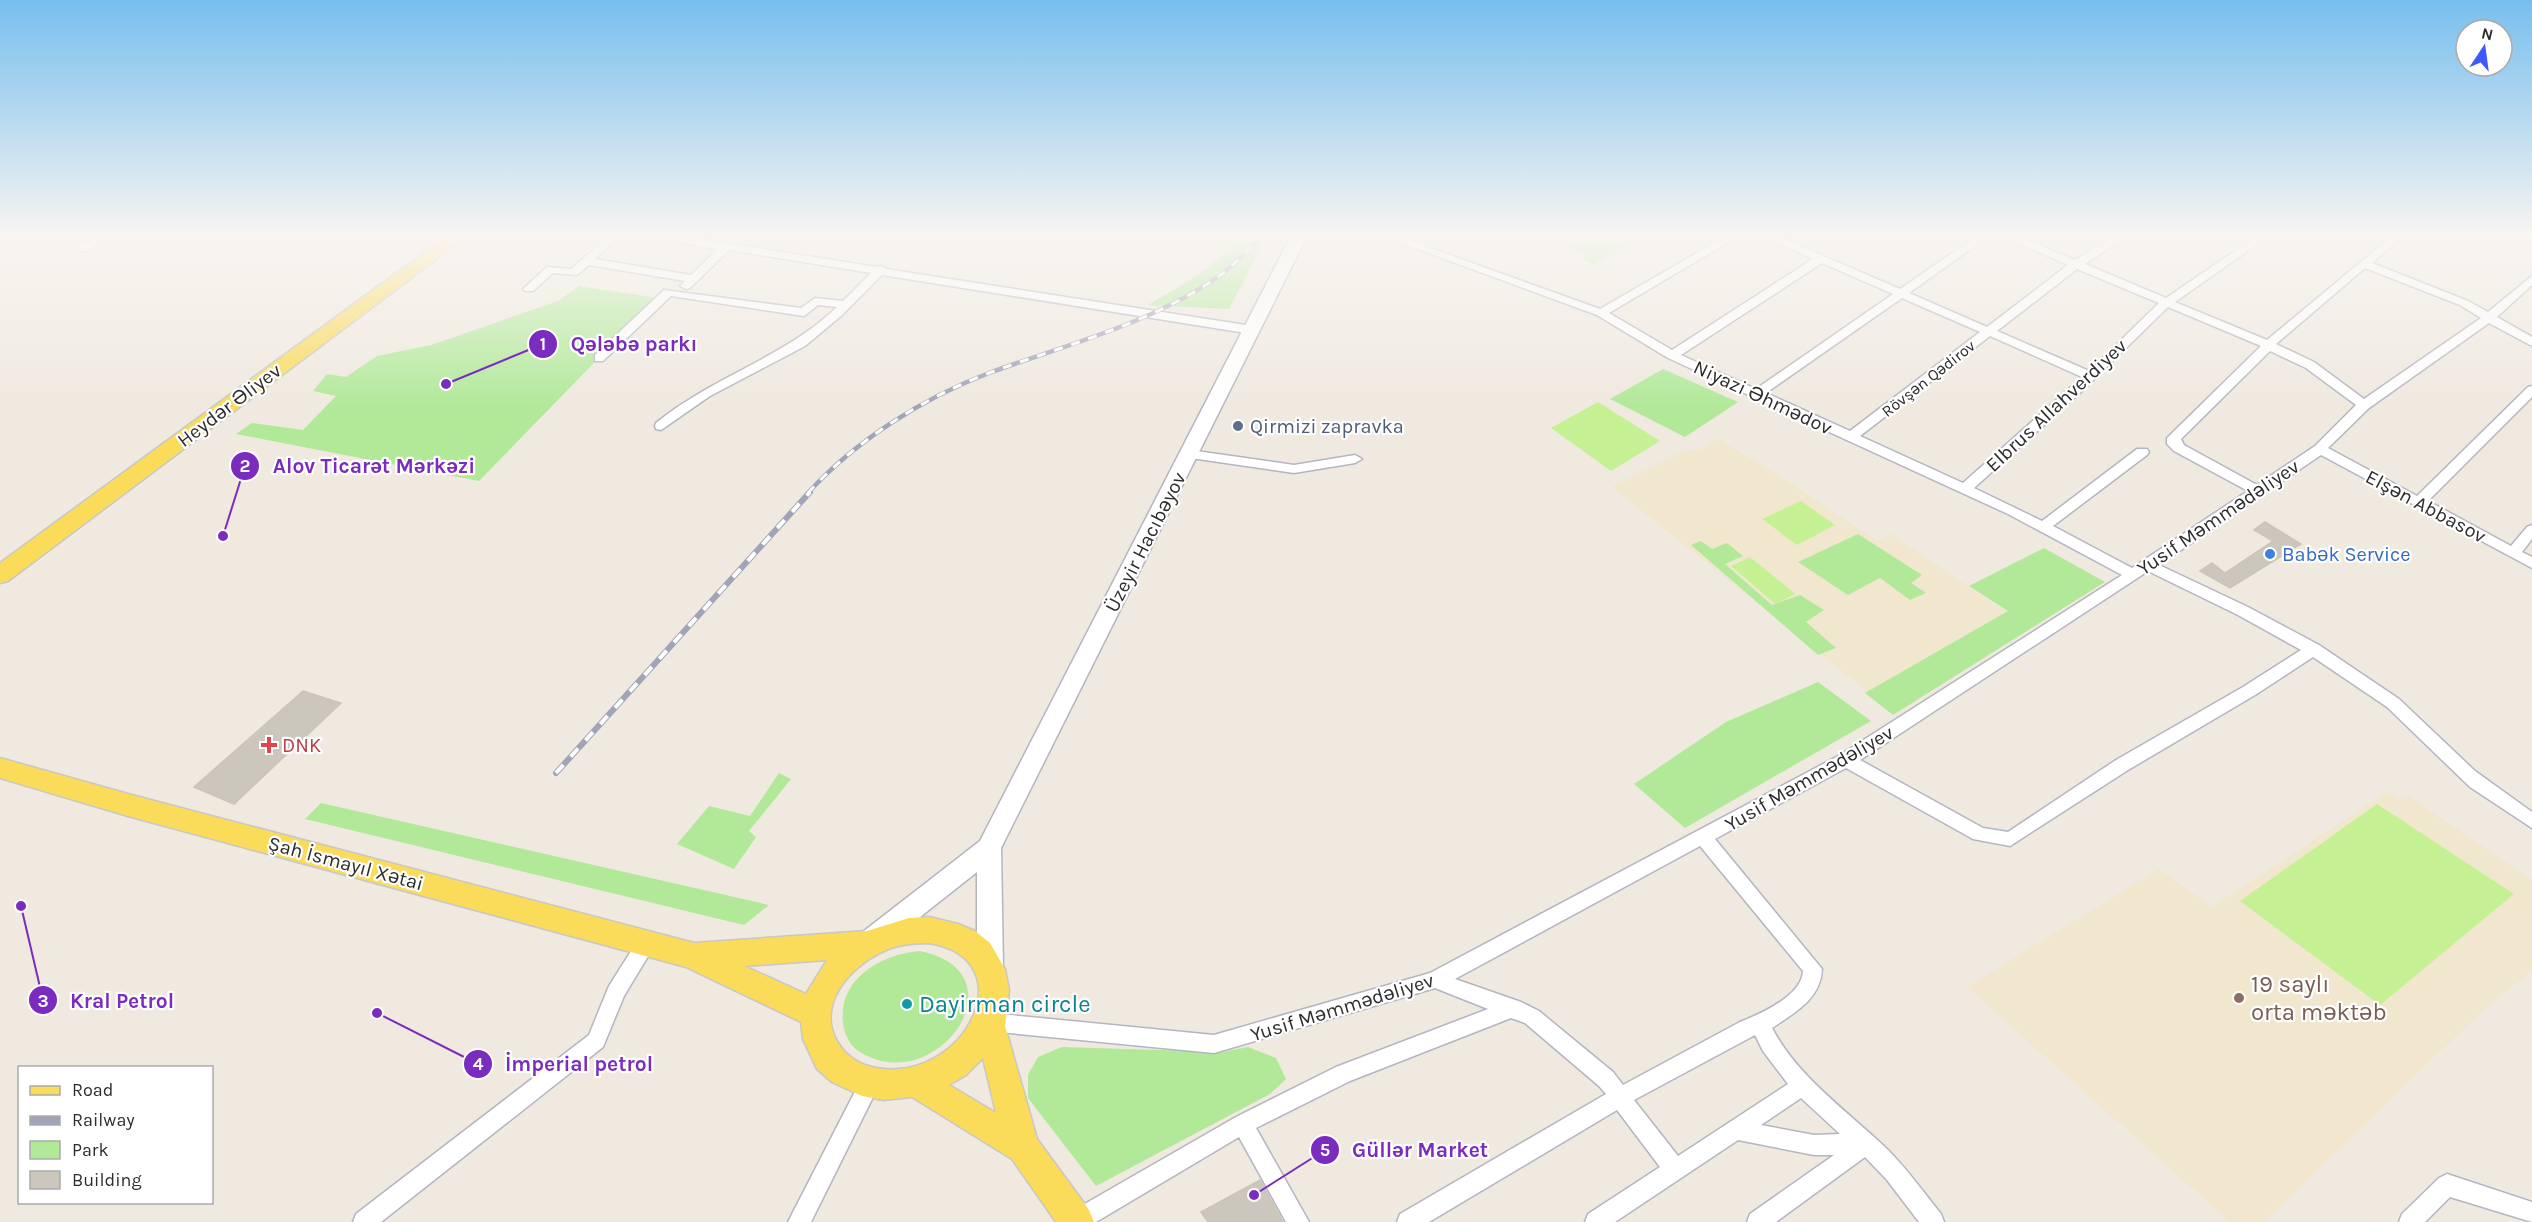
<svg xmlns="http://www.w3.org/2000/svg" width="2532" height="1222" viewBox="0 0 2532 1222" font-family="Karla,sans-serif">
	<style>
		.education { fill: #f1e7ce }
		.green { fill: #b1e999 }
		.pitch { fill: #c6f094 }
		.building { fill: #cbc7bd; stroke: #cbc5b8; stroke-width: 1.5 }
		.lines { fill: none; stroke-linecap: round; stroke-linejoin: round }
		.street-casing { stroke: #b3b5c1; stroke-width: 3 }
		.secondary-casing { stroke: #b3b5c1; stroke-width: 3 }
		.primary-casing { stroke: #c8c8c8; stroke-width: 3 }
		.street { fill: #fff; fill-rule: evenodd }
		.secondary { fill: #fff; fill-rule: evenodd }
		.primary { fill: #fadb5a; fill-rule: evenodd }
		.rail-far1-casing { stroke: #a1a4b9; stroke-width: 4.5 }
		.rail-casing { stroke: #a1a4b9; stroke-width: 6 }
		.rail-far1 { stroke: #fff; stroke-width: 3; stroke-dasharray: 9; stroke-linecap: butt }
		.rail { stroke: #fff; stroke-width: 4; stroke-dasharray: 11; stroke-linecap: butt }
		.service-dot { fill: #5c6f8a; stroke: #fff; stroke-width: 2 }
		.shop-dot { fill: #3f7fe0; stroke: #fff; stroke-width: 2 }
		.health-dot { fill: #e0444e; stroke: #fff; stroke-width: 2 }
		.education-dot { fill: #8d6e63; stroke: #fff; stroke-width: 2 }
		.culture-dot { fill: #0f9aa8; stroke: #fff; stroke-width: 2 }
		.labels { text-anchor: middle; stroke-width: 4.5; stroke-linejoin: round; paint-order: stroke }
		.far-street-label { font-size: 16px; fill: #2d2d2d; stroke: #fff }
		.street-label { font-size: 20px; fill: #2d2d2d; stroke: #fff }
		.service-label { font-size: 20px; fill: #4e5e75; stroke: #fff; text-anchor: start }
		.shop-label { font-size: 20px; fill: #366cbe; stroke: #fff; text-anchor: start }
		.health-label { font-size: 20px; fill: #be3a42; stroke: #fff; text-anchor: start }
		.near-education-label { font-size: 24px; fill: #785e54; stroke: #fff; text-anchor: start }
		.near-culture-label { font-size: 24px; fill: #0d838f; stroke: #fff; text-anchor: start }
		.leader { fill: none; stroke: #7b2cbf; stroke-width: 2 }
		.callout-dot { fill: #7b2cbf; stroke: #fff; stroke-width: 2 }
		.mark-label { font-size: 18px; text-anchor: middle; font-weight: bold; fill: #fff }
		.callout-label { font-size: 21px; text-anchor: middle; font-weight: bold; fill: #7b2cbf; stroke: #fff; stroke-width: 4.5; stroke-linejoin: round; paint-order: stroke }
	</style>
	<rect width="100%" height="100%" fill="#efe9df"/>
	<path class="education" d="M1717,438L1794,485L1877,541L1891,534L2006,612L1868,692L1612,487L1684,451L1702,449Z
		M2387,792L2400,800L2409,796L2532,880V971L2483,1010L2264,1222H2230L1967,987L2159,869L2212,907Z"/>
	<path class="green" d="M1237,236H1267L1229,309L1148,305C1179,286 1217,269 1237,236Z
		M1572,236H1646L1593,265L1583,259L1587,254L1560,244Z
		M579,286L657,298L479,481L236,434L252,423L303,430L336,396L313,391L327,374L346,377L377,356L431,345L558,301Z
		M1663,369L1738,402L1685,437L1610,399Z
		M1858,534L1922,575L1911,583L1926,593L1910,600L1880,578L1848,595L1798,562Z
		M1701,541L1712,549L1727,543L1743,556L1725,564L1772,605L1800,595L1824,610L1806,622L1836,648L1818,655L1691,545Z
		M2044,548L2105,582L1893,715L1865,693L2008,611L1969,586Z
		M1818,682L1871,721L1685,828L1634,784L1726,722Z
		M779,773L791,779L749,831L756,837L734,869L677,844L709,806L750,816Z
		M321,803L769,905L744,925L305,819Z
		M920,951C1027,973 934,1103 857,1050C849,1044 844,1033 843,1023C838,978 882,954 920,951Z
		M1062,1047L1223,1052L1248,1047L1276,1058L1286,1079L1270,1094L1096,1186L1028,1098V1075L1038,1057Z"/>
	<path class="pitch" d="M1598,402L1660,441L1611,471L1551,428Z
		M1801,501L1835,525L1797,545L1762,519Z
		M1750,557L1795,594L1775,604L1731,566Z
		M2377,804L2514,894L2380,1005L2240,901Z"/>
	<path class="building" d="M2265,522L2301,544L2230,588L2200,571L2212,563L2225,573L2273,541L2254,530Z
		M303,691L341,703L234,804L194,787Z
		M1260,1180L1283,1222H1208L1201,1212Z"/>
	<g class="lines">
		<g class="street-casing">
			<path id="street" d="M97,236H110L87,251H79V247Z
				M609,236H620L595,259L691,275L718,249L659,239L654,236H679L877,267L881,266L886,269L1252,326L1258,330L1252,334L882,275L841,316L805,346L710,396L661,430L656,429L655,426L656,423C712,377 784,358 837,307L818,305L804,316L671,296L603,361H595V355L664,290L801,308L815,298L843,301L871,273L729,250L690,288L686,289L680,286L685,281L589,265L577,275L553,273L533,291H525L523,289L547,267L571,269Z
				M1382,236H1397L1600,309L1726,236H1739L1609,313L1672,350L1813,259L1763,236H1777L1900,289L1977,236H1989L1909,293L1987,327L2068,265L2004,236H2018L2075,260L2115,236H2127L2085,264L2166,298L2257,236H2269L2175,302L2267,340L2392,236H2403L2372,263L2468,301L2488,312L2532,276V285L2497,317L2532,337V346L2489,323L2369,408L2328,448L2417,496L2528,387L2532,386V397L2428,501L2511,546L2527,527L2532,525V539L2522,552L2532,557V568L2321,455L2159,565L2248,607L2319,645L2399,699L2475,771L2532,812V828L2470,787L2387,707L2313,657L2255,695L2128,770L2010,846L1973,839L1846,768L1715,839L1822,969C1821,999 1794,1013 1772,1028C1799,1079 1848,1111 1888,1150C1908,1170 1924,1193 1941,1214L1944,1222H1919L1887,1180L1865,1157L1776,1222H1747L1750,1214L1834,1155H1814L1738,1140L1615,1222H1585L1588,1214L1660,1167L1617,1110L1429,1222H1397L1400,1214L1606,1094L1599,1086L1525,1023L1511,1018L1350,1081L1256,1128L1309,1222H1286L1239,1137L1096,1222H1067L1069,1213L1236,1117L1336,1067L1488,1009L1435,988L1214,1053L989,1031L982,1028L979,1022L982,1016L989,1013L1214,1035L1430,973L1840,755L2122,575L2008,514L1668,358L1597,315ZM1822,263L1893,294L1756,389L1681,355ZM2365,268L2460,305L2481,318L2364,399L2314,362L2276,344ZM2077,269L2159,303L2089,371L1997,331ZM1902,298L1980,332L1850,431L1766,393ZM2168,307L2261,346L2167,438V444L2174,451L2248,491L2132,568L2053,526L2147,455L2149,452L2147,449H2137L2042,521L1974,488L2081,392ZM1990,336L2082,377L1963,483L1860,436ZM2270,351L2306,368L2356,405L2315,446L2257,485L2184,445L2181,439ZM2148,571L2238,615L2301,650L2243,687L2116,760L2008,832L1983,828L1860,760ZM1700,846L1803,971C1802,996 1760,1014 1740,1022L1623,1085L1613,1072L1539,1011L1521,1002L1455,979ZM1755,1035L1763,1051L1788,1084L1678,1156L1634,1100ZM1801,1098L1840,1134L1814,1135L1761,1125Z
				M1189,450L1294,465L1355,455L1362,459L1355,463L1294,473L1184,457L1182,454L1184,451Z
				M647,935L654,937L656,943L624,996L603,1047L381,1222H353L356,1214L589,1035L609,986L640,937Z
				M870,1074L877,1076L880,1083L811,1222H788L863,1076Z
				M2447,1174L2532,1202V1222L2450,1197L2425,1222H2399L2402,1214L2439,1178Z"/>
		</g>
		<g class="secondary-casing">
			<path id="secondary" d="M1291,236H1307L1001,848L1003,969L999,977L990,981L981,977L977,969V872L882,947L873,950L864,947L860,939L864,931L980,841Z"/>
		</g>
		<g class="primary-casing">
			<path id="primary" d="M447,236H467L8,581L0,583V563Z
				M0,758L128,794L694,943L867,931L909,918L929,917L958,924L975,931L990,943L1005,969L1009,990L1005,1026L1037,1139L1089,1210L1094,1222H1056L1012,1159L912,1097L883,1100L862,1096L832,1082L817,1069L803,1039L801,1022L686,967L128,816L0,778ZM929,943C1027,959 965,1084 876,1068C843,1062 821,1030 835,997C844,977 865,959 884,951C898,944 913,943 929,943ZM827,960L806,994L744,966ZM983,1058L996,1113L949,1085L966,1075Z"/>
		</g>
		<use href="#street" class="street"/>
		<use href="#secondary" class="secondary"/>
		<use href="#primary" class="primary"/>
		<g class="rail-far1-casing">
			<path id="rail-far1" d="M808,493C855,441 923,398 989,373C1065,345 1147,325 1215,279C1232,268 1247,250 1262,236"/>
		</g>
		<g class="rail-casing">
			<path id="rail" d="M556,773L810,492"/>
		</g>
		<use href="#rail-far1" class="rail-far1"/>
		<use href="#rail" class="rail"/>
	</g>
	<linearGradient id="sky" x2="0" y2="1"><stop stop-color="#77beee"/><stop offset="0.58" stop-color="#f8f5f1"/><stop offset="1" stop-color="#f8f5f1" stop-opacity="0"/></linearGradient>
	<rect width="2532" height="407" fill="url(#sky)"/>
	<circle class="service-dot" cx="1238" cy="426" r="6"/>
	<circle class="shop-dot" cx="2270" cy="554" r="6"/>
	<path class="health-dot" d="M266 736h6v6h6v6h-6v6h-6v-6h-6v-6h6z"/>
	<circle class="education-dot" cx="2239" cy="998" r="6"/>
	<circle class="culture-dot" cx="907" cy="1004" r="6"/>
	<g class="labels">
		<g class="far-street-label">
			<text transform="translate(1928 378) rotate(-38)" y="6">Rövşən Qədirov</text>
		</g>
		<g class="street-label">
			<text transform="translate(1763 397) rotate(25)" y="7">Niyazi Əhmədov</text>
			<text transform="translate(229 405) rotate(-37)" y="7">Heydər Əliyev</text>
			<text transform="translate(2056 405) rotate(-43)" y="7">Elbrus Allahverdiyev</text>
			<text transform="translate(2426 506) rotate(28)" y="7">Elşən Abbasov</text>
			<text transform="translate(2218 517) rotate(-34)" y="7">Yusif Məmmədəliyev</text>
			<text transform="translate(1145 542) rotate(-63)" y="7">Üzeyir Hacıbəyov</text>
			<text transform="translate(1809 778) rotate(-30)" y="7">Yusif Məmmədəliyev</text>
			<text transform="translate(346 863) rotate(15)" y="7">Şah İsmayıl Xətai</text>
			<text transform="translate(1342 1007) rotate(-17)" y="7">Yusif Məmmədəliyev</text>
		</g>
		<g class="service-label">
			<text x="1250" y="433">Qirmizi zapravka</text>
		</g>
		<g class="shop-label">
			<text x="2282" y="561">Babək Service</text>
		</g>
		<g class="health-label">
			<text x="282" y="752">DNK</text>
		</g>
		<g class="near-education-label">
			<text x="2251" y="992">19 saylı<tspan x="2251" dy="28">orta məktəb</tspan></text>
		</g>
		<g class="near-culture-label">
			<text x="919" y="1012">Dayirman circle</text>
		</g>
	</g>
	<path class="leader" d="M446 384L543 344M223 536L245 466M21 906L43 1000M377 1013L478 1064M1254 1195L1325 1150"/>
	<g class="callout-dot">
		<circle cx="446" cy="384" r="6"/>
		<circle cx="223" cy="536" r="6"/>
		<circle cx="21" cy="906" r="6"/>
		<circle cx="377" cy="1013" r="6"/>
		<circle cx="1254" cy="1195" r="6"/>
		<circle cx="543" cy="344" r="15"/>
		<circle cx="245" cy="466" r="15"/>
		<circle cx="43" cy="1000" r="15"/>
		<circle cx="478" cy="1064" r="15"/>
		<circle cx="1325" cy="1150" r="15"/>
	</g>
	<g class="mark-label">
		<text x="543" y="350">1</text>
		<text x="245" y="472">2</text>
		<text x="43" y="1007">3</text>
		<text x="478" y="1070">4</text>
		<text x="1325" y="1156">5</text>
	</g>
	<g class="callout-label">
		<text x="634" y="351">Qələbə parkı</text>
		<text x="374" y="473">Alov Ticarət Mərkəzi</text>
		<text x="122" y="1008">Kral Petrol</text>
		<text x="579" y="1071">İmperial petrol</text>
		<text x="1420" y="1157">Güllər Market</text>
	</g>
	<rect x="18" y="1066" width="195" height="138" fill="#ffffff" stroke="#ababab" stroke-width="1.5"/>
	<rect x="30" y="1086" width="30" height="9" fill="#fadb5a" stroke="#ababab" stroke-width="1.5"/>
	<text x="72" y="1096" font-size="18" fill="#2d2d2d">Road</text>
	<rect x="30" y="1116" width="30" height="9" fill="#a1a4b9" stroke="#ababab" stroke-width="1.5"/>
	<text x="72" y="1126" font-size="18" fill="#2d2d2d">Railway</text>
	<rect x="30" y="1141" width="30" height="18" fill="#b1e999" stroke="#ababab" stroke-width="1.5"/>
	<text x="72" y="1156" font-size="18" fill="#2d2d2d">Park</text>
	<rect x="30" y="1171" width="30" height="18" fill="#cbc7bd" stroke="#ababab" stroke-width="1.5"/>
	<text x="72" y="1186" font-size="18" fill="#2d2d2d">Building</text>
	<g transform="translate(2484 48) rotate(13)"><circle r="28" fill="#ffffff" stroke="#ababab" stroke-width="1.5"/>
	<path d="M0-4.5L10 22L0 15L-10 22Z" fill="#3d59ff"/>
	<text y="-9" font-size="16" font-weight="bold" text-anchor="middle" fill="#2d2d2d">N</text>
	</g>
</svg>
